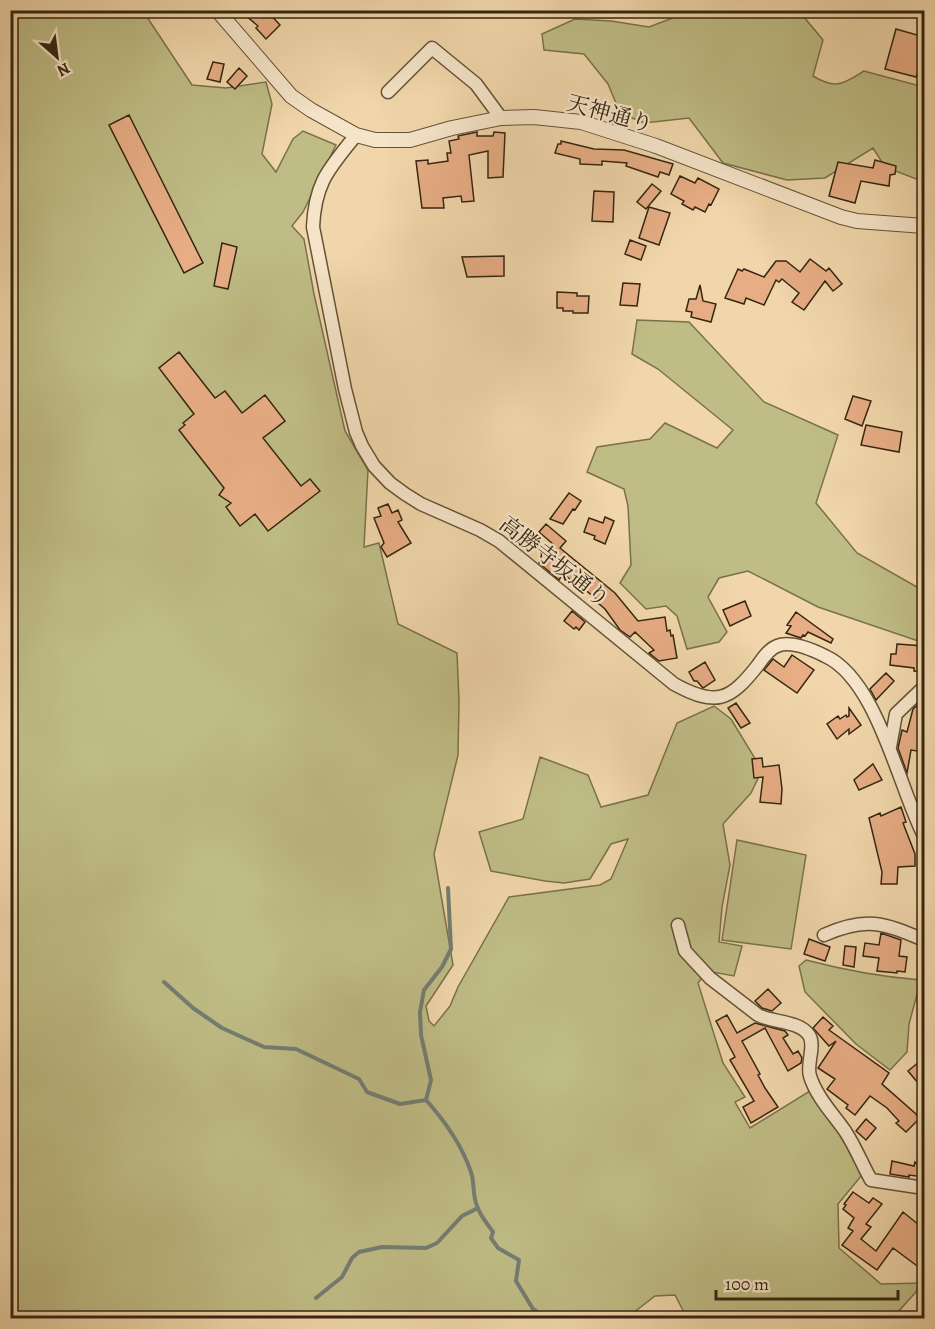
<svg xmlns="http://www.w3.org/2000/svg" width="935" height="1329" viewBox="0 0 935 1329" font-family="Alegreya,'Noto Serif JP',serif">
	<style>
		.green { fill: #bfbc85; stroke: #7a714b; stroke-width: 1.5 }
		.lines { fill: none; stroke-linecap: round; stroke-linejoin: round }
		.stream { stroke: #747d72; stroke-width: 4 }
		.building { fill: #e7ad84; stroke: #352611; stroke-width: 1.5 }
		.minor-casing { stroke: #645237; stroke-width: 15 }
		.tertiary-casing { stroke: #645237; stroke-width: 16 }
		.minor { stroke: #f5e4c8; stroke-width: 12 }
		.tertiary { stroke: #f5e4c8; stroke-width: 14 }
		.labels { text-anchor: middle; stroke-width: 4.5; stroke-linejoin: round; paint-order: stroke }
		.street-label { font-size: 22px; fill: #352611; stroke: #f5e4c8 }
	</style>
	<rect width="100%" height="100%" fill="#f0d6aa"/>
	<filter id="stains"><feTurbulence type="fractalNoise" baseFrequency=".00333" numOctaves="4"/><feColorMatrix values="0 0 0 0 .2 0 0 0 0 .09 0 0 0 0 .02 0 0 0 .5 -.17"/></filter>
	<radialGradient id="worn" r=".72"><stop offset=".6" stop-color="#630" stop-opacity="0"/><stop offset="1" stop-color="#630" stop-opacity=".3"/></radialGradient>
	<path class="green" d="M10,11H143L192,85L226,88L266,82L272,104L262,154L276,172L293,139L303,131L336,145L303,212L292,226L304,239L314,294L345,431L368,470L364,547L379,543L398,624L457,653L459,701L458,755L434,854L453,965L426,1006L429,1021L434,1026L450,1006L458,987L509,897L600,885L611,879L628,839L611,844L590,879L564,883L545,881L491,871L479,832L523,819L540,757L588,775L601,807L648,795L677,723L714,706L731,719L762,770L751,793L723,824L730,865L722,907L719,942L742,946L734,976L707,971L698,983L723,1063L745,1097L735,1102L750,1128L813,1089L843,1137L862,1175L838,1204L839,1248L881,1284L924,1283L898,1312L900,1318H825L818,1313H786L770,1318H687L675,1295L655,1296L633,1313L634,1318H11Z
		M691,11H799L823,40L813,76C836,90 843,84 864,71L924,87V182L885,167L873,148L825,178L787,180L723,163L689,118L644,123L620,113L608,84L584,54L544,50L542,34L575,19L611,21L649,27Z
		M637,320L689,322L764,402L838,435L816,503L857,553L924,591V643L818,607L748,571L719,578L708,597L727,632L719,642L687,649L677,616L666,606L646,609L620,583L631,565L628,506L624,489L587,472L597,447L650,439L665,423L717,448L733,430L658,369L632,354Z
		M737,840L806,855L791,949L722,940Z
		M806,960C844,970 882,977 921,980L909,1024L907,1052L890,1070L856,1044L805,992L799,966Z"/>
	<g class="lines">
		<path class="stream" d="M164,982L193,1008L222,1028L264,1047L296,1049L359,1079L367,1092L400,1104L426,1100C444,1120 462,1146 471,1172C474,1181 473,1190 475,1199C477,1211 486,1222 493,1232L491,1238L498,1248L519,1260L516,1281L533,1309L546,1318
			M426,1100L431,1080L421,1035L420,1012L424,990L442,967L451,949L448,888
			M316,1298L342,1277L352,1258L359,1252L382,1247L426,1248L437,1243L462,1216L478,1208
			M554,1318H558"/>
	</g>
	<path class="building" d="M239,10H266L280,25L266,39L256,28L258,26Z
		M896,29L924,37V63L921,62L916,77L885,69Z
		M213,62L224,64L220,82L207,79Z
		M239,68L247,76L235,89L227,82Z
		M129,115L203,263L184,273L109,125Z
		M477,132V136H493L494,132L505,133L503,177L488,178V151L469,155L474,201L462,202L461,196L443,198L444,208H422L416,161L428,160V164L448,161L447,153H451L449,141L459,139L458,136Z
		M561,141L594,149L624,150L673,164L669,175L660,172L658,177L626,166L627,163L602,161V165L580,164V159L555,153L558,144H561Z
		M875,160L896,166L895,174L890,175L889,186L861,181L855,203L829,196L838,162L873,168Z
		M680,176L695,183L698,178L719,189L711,205L709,204L705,212L695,207L693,210L682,204L684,201L671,194Z
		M652,184L661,191L646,209L637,202Z
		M594,191L614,192L613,222L592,221Z
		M649,207L670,213L659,245L639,238Z
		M630,240L646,246L641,260L625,254Z
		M222,243L237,247L228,289L214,286Z
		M504,256V276L467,277L462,257Z
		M810,259L826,271L829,268L842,284L833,291L825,281L804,310L792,302L799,293L782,279L779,282L776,280L764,305L746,298L744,304L725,298L738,269L742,271L744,269L764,277L776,261H786L800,272Z
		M623,283L640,284L637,306L620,305Z
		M700,285L703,301L716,304L711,322L691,317L692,312L686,311L689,299H696Z
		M557,292L577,293V296H589L588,313H573V311H563V308H557Z
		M179,352L215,398L225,391L242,413L265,395L285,421L263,438L301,486L310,479L320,491L268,531L255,514L240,526L226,507L231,503L219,495L224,488L179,430L185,425L183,423L194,414L159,368Z
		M853,396L871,401L862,426L845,419Z
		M866,425L902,432L899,452L861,445Z
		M569,493L581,501L575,510L573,509L563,524L550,519Z
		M388,504L392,513L398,510L402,520L398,522L411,543L387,557L381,547L384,543L374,518L381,516L378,508Z
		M605,517L614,521L605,544L594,539L595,536L584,532L589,518L603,523Z
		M546,524L566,541L560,548L615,593L638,621L665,617L667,631L670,630L671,636L673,635L677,658L659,661L649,653L654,650L635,632L630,637L620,630L605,609L598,603L599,601L584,589L582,591L563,573L559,580L539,563L553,544L539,532Z
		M745,601L751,616L730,626L723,610Z
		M572,611L585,622L579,630L576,627L574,629L564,621Z
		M796,612L833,639L831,643L808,632L805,636L803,635L801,638L786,633L791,626L787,625Z
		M897,644L924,646V672L914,671V668L890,665L891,654H896Z
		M792,655L814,670L797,693L764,670L773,659L784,667Z
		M705,662L715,680L703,688L697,681H694L689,672Z
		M886,673L894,681L876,700L870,689Z
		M922,701H924V752L911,750L907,773L898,748L902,730L907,732L913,709Z
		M736,703L750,723L741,728L728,708Z
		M849,708L861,725L849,734V729L837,739L827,724L838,716L840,719L846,715L847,717L849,716Z
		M762,758L763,767L779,765L782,789L781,804L760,802L763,777L754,778L752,759Z
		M873,764L882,780L859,790L854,780Z
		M901,807L906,822L903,823L915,854V866L898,867L897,884H881L882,872L869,818L880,813L881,816Z
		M881,933L901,940L899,956L907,957L905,972L897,971V973L877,971L879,958L863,956L865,943L879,945Z
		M809,939L830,947L825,961L804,954Z
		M845,946L856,947L854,967L843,965Z
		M768,989L781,1003L772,1011L762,1008L755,1001Z
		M727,1015L737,1033L755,1023L785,1031L788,1035L783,1038L793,1054L798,1051L802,1058L801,1063L788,1071L765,1028L742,1041L760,1074L758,1075L765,1088L778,1107L751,1123L743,1107L754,1101L730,1060L735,1057L716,1021Z
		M823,1017L833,1026L829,1030L889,1073L882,1084L916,1114L919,1119L906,1132L896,1123L899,1121L887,1108L870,1096L855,1115L846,1108L848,1105L827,1089L835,1079L818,1068L836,1041L829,1046L813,1028Z
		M919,1062L924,1068V1090L908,1071Z
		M866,1119L876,1128L866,1140L856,1131Z
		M892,1161L914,1166L915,1162L924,1171V1177L909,1175V1177L890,1174Z
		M853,1192L869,1203L873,1198L882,1204L866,1224L871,1227L861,1239L876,1251L903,1212L924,1229V1271L893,1248L877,1270L842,1245L853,1231L848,1228L854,1218L843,1209L846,1205L844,1204Z"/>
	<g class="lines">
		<g class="minor-casing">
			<path id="minor" d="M388,92L432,48L476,84L501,118
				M356,135C329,169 315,182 313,227L345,389L356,432L362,446L374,466L390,483L405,494L421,504L480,530L499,541L674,684C716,707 730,701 758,665C763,658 769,649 777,646C791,640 813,650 825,656C877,679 899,788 924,836
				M890,747L896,714L924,687
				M678,925L685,951L710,978L758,1015C773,1023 798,1020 809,1035C816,1046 806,1064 810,1076C816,1096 833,1114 845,1131C855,1146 862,1164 871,1180L924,1188
				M824,935C866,916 884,923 924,940"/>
		</g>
		<g class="tertiary-casing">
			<path id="tertiary" d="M217,10L291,96L311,110L356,135L375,140H410L452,128L501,118L534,117L581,122L656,146L841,217L857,221L924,226"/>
		</g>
		<use href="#minor" class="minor"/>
		<use href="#tertiary" class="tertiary"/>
	</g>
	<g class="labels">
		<g class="street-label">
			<text transform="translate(610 113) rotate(15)" y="8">天神通り</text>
			<text transform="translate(555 561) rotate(38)" y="8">高勝寺坂通り</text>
		</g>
	</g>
	<rect width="935" height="1329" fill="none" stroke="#f0d6aa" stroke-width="36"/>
	<rect x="12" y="12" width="911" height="1305" fill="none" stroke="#352611" stroke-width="3"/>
	<rect x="18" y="18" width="899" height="1293" fill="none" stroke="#352611" stroke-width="1.5"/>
	<g transform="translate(57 57) rotate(152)" stroke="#f5e4c8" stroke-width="4.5" paint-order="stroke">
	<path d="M0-4.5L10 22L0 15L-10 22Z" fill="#352611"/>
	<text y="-9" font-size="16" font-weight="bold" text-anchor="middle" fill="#352611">N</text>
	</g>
	<path d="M716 1290v9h182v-9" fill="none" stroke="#352611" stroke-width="3"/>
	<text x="725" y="1290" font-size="18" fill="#352611" stroke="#f5e4c8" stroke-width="4.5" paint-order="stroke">100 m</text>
	<rect width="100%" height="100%" filter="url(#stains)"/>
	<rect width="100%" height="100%" fill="url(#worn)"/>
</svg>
